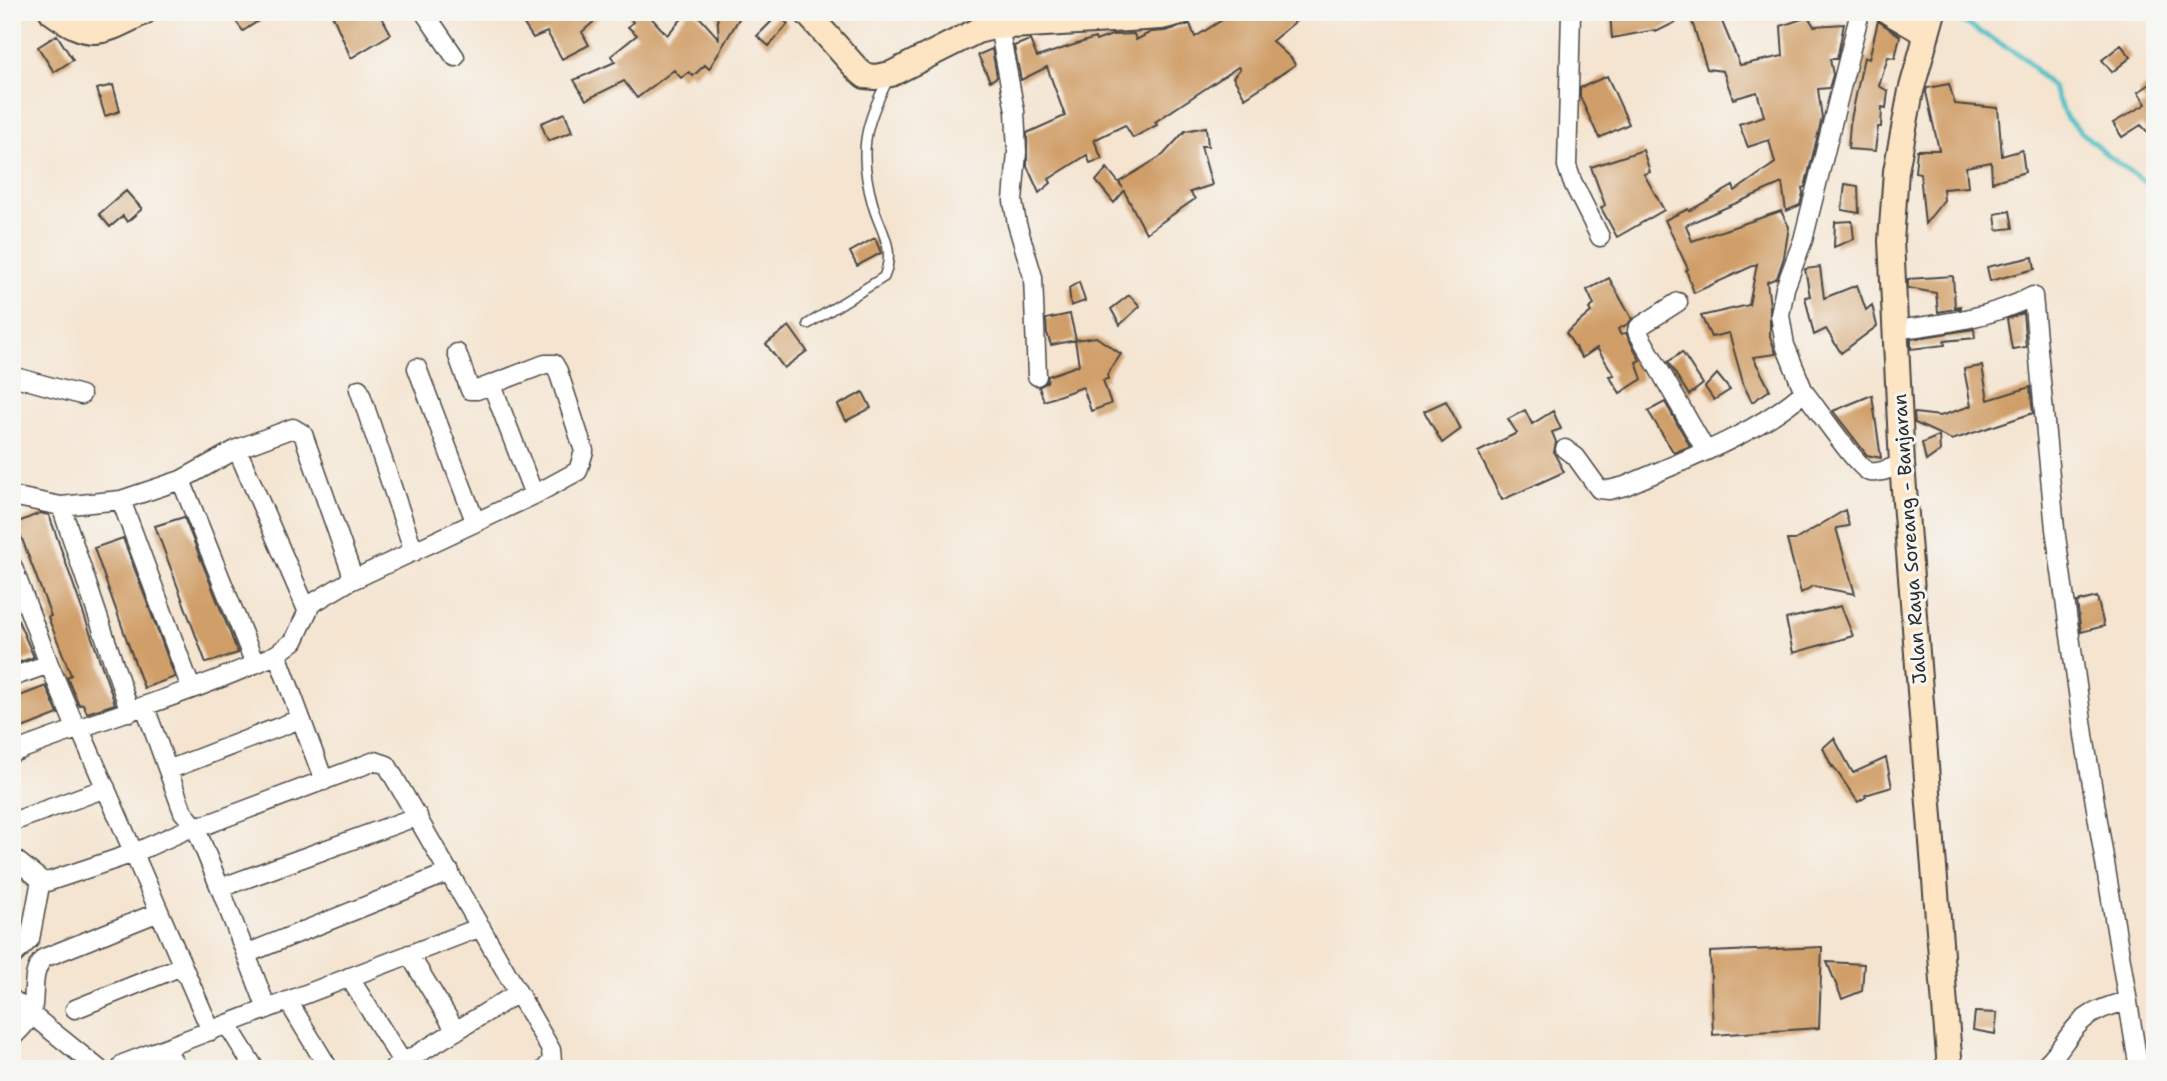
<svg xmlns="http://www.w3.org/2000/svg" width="2167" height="1081" viewBox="0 0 2167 1081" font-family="'Shantell Sans',sans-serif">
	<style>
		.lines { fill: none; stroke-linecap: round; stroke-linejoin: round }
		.stream { stroke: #51c0c6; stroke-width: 5 }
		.building { fill: #d09e67 }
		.lane-casing { stroke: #494744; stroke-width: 12 }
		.street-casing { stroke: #494744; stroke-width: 21 }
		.secondary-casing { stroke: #494744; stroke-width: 28 }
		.lane { stroke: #fff; stroke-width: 9 }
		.street { stroke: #fff; stroke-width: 18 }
		.secondary { stroke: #fde5c4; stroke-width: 24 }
		.labels { text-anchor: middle; stroke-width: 6; stroke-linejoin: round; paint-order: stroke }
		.street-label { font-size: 19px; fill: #2b2b2b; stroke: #f6f6f2 }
	</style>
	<rect width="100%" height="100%" fill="#f6f6f2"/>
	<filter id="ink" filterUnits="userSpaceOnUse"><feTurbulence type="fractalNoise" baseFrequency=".0143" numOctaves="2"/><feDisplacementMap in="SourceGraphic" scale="14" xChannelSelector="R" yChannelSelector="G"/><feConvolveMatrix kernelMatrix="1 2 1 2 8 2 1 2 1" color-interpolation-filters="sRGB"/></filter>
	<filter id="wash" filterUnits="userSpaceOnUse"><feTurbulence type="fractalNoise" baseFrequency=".00686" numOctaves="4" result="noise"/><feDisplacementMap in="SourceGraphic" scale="28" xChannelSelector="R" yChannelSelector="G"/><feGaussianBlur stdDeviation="1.57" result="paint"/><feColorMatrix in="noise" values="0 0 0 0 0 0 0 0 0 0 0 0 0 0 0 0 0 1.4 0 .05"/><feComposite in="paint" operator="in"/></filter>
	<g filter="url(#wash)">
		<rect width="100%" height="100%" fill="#f4e4d0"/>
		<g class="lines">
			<path class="stream" d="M1946,12L2023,57L2052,87L2067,119L2106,154L2155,189"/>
		</g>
		<g id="blocks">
			<path class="building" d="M229,12H272L243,31Z
				M331,12H379L391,34L351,58Z
				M516,12H605L582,32L589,45L562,59L547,32L533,38Z
				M625,12H646L667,35L688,12H695L719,39L717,12H743L709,69L705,65L693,76L689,72L681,78L674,70L637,98L624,81L586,100L574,80L615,62L611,56L637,35L628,27L633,22Z
				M1217,12H1307L1272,41L1292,59L1295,65L1245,98L1233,77L1240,69L1238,67L1155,122L1157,125L1133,138L1125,125L1094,140L1102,159L1090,163L1087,155L1049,179L1051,183L1039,193L1027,166V133L1065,116L1047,67L1021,80L1014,46L1030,40L1037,57L1095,38L1096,41L1112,35L1134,34L1136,40L1151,32L1165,31L1190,24L1195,37L1222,20Z
				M1610,12H1718L1740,65L1783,56L1781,26L1808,17L1814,26L1844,24L1837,59H1830L1833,75L1829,88L1818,89L1822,118L1805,187L1802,188L1803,193L1800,205L1786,211L1782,183L1686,225L1692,241L1781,211L1789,227L1784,257L1777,278L1767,282L1770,306V336L1776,354L1753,357L1770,390L1752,402L1744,386L1729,333L1711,337L1701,316L1749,305L1757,264L1694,293L1686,270L1688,269L1665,220L1688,209L1689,211L1733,186L1735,191L1775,163L1769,140L1748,147L1739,124L1764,116L1757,92L1733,99L1723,71L1707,69L1690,15L1656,32L1655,30L1612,38Z
				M778,15L788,24L769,46L757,36Z
				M1878,21L1900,36L1895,58L1888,57L1879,86L1888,91L1886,108L1882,107L1881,127H1878L1875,151L1848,149L1850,124L1864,57L1869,59Z
				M57,35L73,60L54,72L38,47Z
				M2121,45L2131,57L2112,72L2102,60Z
				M992,49L997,77L990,81L978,55Z
				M1607,76L1629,124L1599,138L1580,97V88Z
				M2155,81V140L2141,125L2122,137L2113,123L2146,104L2138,92Z
				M1949,84L1955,104L1998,108L2002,156L2022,150L2025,172L1992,182L1991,162L1966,167L1968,187L1943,189L1944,200L1925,224L1920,173L1915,172L1917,150H1939L1926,92L1927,88Z
				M113,85L120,111L105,116L97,89Z
				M565,113L572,132L548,141L541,123Z
				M1206,127L1208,146H1201L1212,185L1190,192L1195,199L1146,233L1124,191L1114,203L1096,181L1107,168L1123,188L1119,182L1163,155L1185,131Z
				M1643,150L1650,172L1644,174L1664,210L1617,237L1601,208L1605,205L1591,167Z
				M1845,184L1858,186L1859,213L1842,210Z
				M126,191L142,209L127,222L123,216L110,227L99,214Z
				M2010,211L2013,228L1997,230L1995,214Z
				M1852,221L1854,239L1834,247L1835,222Z
				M875,238L881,253L857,266L850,252Z
				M2033,257L2035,269L1990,281L1987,267Z
				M1820,267L1824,298L1857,285L1866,310L1872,305L1877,326L1841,353L1826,329L1814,335L1805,297L1810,296L1805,269Z
				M1953,276L1955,307L1961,306V308L1938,312L1936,293L1908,288V279Z
				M1609,278L1632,319L1628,324L1618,329L1620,334L1626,333L1640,360L1636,362L1642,379L1620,393L1609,376L1614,375L1597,348L1582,358L1566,333L1591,312L1589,309L1594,305L1587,290Z
				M1079,282L1085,301L1071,306L1069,288Z
				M1129,295L1140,306L1120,325L1111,309Z
				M2023,313L2026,347L2012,349L2007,319Z
				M1070,314L1076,340L1051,345L1047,333L1046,319Z
				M789,326L807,351L784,368L766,344Z
				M1974,329L1975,338L1944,341L1945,345L1911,349V339Z
				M1096,337L1121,354L1107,375L1108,379L1103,380L1111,404L1091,411L1083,387L1044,401L1039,387L1047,382L1048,376L1079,365L1075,340Z
				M1682,352L1703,384L1689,395L1668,362Z
				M1982,366L1988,400L2030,387L2033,413L1952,440L1915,423L1914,413L1940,416L1971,406L1964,369Z
				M1717,374L1730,390L1714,400L1705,387Z
				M863,392L871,408L846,421L838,405Z
				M1872,395L1881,458L1867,455L1833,411Z
				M1446,401L1461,429L1442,443L1424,411Z
				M1665,402L1690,446L1674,453L1648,411Z
				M1525,410L1532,424L1553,411L1561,429L1552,432L1556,442L1554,453L1564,472L1502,500L1478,452L1517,433L1508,419Z
				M1939,436L1940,451L1926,461L1922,443Z
				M1845,510L1849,526L1836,528L1855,594L1813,586L1801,593L1787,540H1795Z
				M40,513L49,515L53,526L115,704L87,713L83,704L79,705L67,677L71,675L48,617L51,616L16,523Z
				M184,517L238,653L206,663L155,526Z
				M123,538L175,677L144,688L94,548Z
				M2097,597L2104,626L2081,632L2077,602Z
				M1841,606L1853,636L1793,653L1786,619Z
				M12,607L34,657L12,665Z
				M46,686L58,714L12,732V699Z
				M1834,738L1853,773L1886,758L1892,787L1865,795L1866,797L1858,802L1833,766L1832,767L1823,748Z
				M1822,947L1819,1028L1713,1035L1710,952Z
				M1827,962L1864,964L1862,991L1842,999Z
				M1975,1012L1997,1013L1995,1034L1973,1030Z"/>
		</g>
	</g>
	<g filter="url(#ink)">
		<use href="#blocks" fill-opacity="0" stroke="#494744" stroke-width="2"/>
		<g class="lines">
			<g class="lane-casing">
				<path id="lane" d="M808,324L884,277C896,247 881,233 873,205C858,153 864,124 889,78"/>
			</g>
			<g class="street-casing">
				<path id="street" d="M424,12L455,57
					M1571,12L1567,166L1572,181L1600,237
					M999,27L1015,111L1017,152L1013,201L1017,224L1033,277L1037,376
					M1678,302L1639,327L1637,331L1706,451
					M1895,330C1942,324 1991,318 2033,296L2055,529L2085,742L2139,1069
					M417,368L475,521
					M12,376L81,395
					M492,385L534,495
					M359,389L414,552
					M1804,392C1815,405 1858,469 1870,472C1880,474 1893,467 1902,464
					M237,449L307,610
					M1565,449L1576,457L1599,489L1609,490L1625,486C1687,459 1753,436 1804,392L1785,345L1780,315L1785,288L1803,240L1860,12
					M181,480L255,664
					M12,496L61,506L121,500L181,480L237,449L293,428L303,434L352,574L348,582L311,604L294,641L277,654C192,694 100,718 12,753
					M121,500L191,688
					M61,506L130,712
					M12,565L49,664L76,728
					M348,582L534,495L578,471L584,451L558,371L554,364H545L477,390H470L457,353
					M277,654L324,781
					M12,677L49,664
					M145,707L183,812L195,826L208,824L375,761L387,765L551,1050L552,1061L545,1069
					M79,727L211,1031
					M168,770L300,719
					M418,816L220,888L246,954L450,872
					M12,822L106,788
					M12,857L41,880L30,939L12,957
					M41,880L47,882L134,853L195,826L220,888
					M246,954L267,1009
					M409,954L456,1031
					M349,977L403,1063
					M12,999L99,1069
					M288,1001L329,1069
					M75,1009L182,966
					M227,1024L255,1069
					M12,1038C18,1031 30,1021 32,1011C36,993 30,972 44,958L159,912
					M165,1048L178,1069
					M123,1064L481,927
					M393,1069L518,993
					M2040,1069C2056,1058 2064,1040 2077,1026C2089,1012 2110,1005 2128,1001"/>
			</g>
			<g class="secondary-casing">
				<path id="secondary" d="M52,12C93,42 103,32 144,12
					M806,12L857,69L865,76L875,77L891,74L977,31L993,27L1161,17L1181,12
					M1889,12L1927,34
					M1933,12L1911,91L1896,171L1891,241L1902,464L1950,1069"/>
			</g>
			<use href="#lane" class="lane"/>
			<use href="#street" class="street"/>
			<use href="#secondary" class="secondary"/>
		</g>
	</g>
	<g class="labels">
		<g class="street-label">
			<text transform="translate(1909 539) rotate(-94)" y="7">Jalan Raya Soreang - Banjaran</text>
		</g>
	</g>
	<rect width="2167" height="1081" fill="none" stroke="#f6f6f2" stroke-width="42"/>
</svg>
